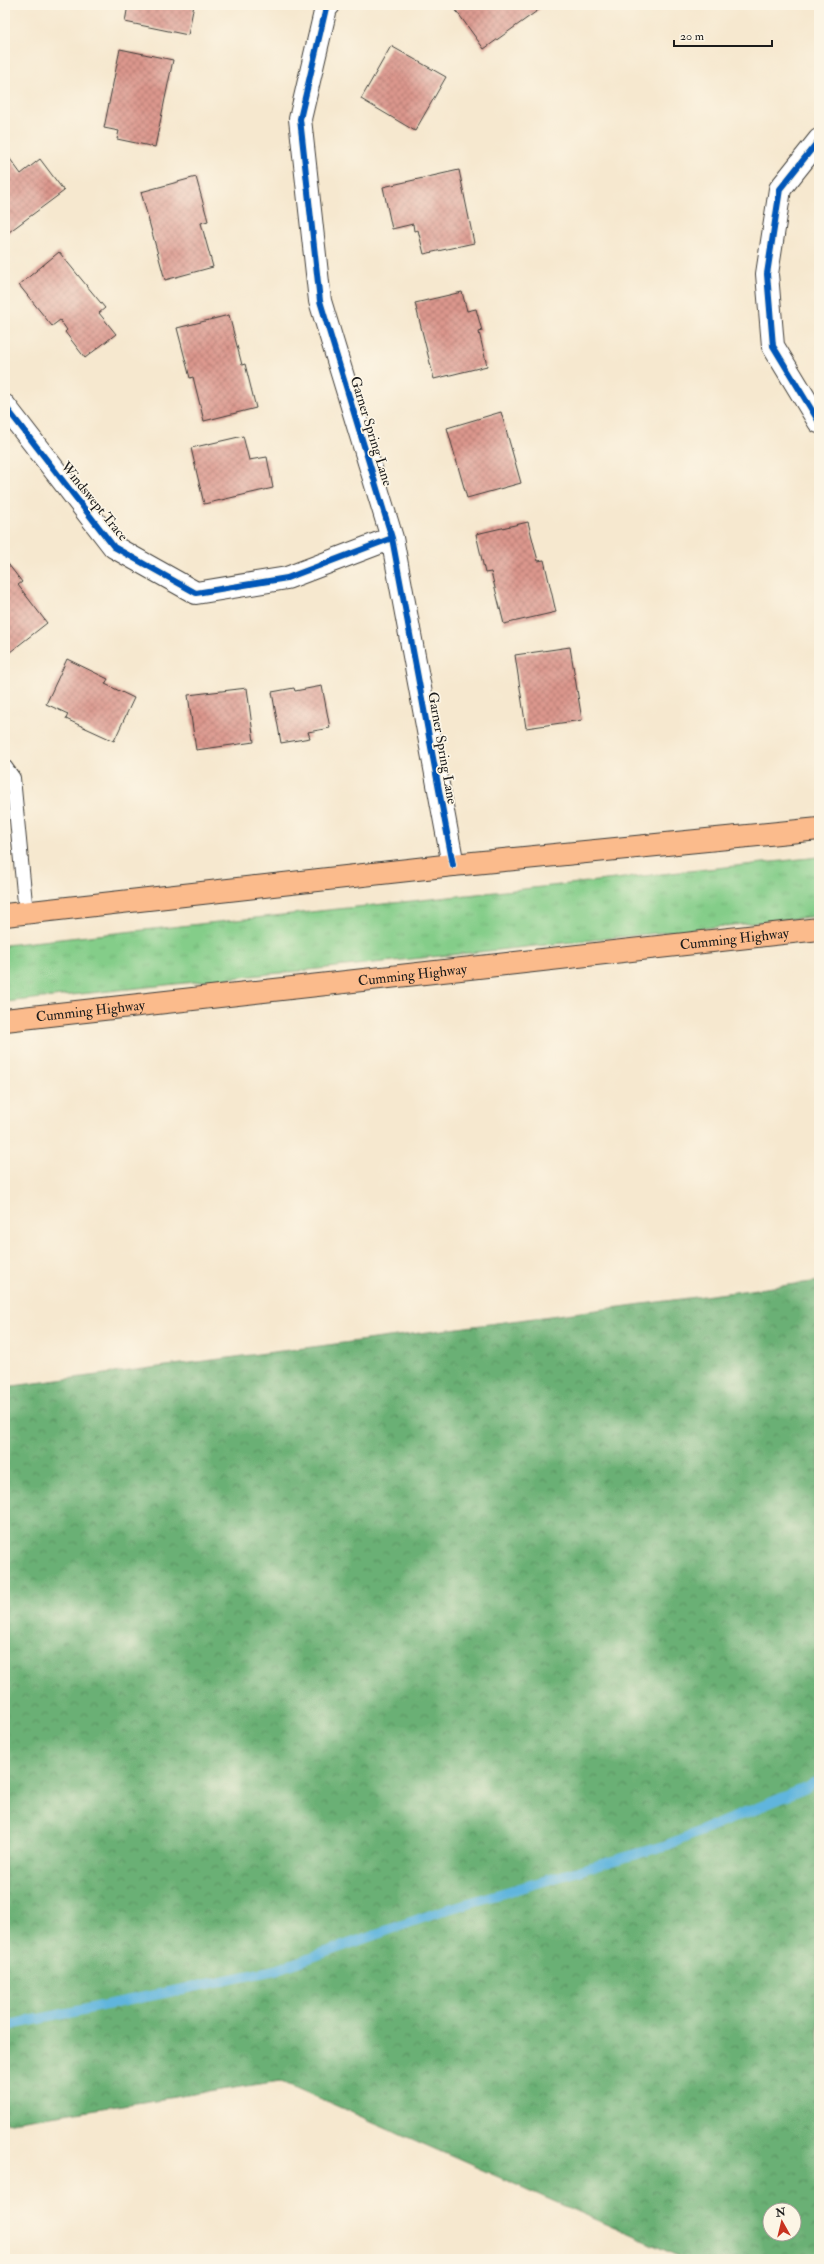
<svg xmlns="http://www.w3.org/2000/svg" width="824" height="2264" viewBox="0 0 824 2264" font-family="'IM FELL Double Pica',serif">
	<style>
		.grass { fill: url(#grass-tufts); stroke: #507452 }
		.forest { fill: url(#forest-crowns); stroke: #446648; fill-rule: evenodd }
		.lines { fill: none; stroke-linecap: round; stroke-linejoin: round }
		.stream { stroke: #61b5dd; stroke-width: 10 }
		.building { fill: url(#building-cross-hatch) }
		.service-casing { stroke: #3d3b37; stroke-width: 16 }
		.minor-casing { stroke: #3d3b37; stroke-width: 24 }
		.trunk-casing { stroke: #3d3b37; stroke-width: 24 }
		.service { stroke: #fff; stroke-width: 14 }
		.minor { stroke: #fff; stroke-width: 22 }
		.trunk { stroke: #fbbb8c; stroke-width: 22 }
		.cycleway-casing { stroke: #fcf5e5; stroke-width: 8 }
		.cycleway { stroke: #0057b8; stroke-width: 6 }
		.labels { text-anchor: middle; stroke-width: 3.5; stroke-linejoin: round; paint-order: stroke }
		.street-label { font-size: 14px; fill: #1c1c1c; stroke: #fcf5e5 }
	</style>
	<defs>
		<pattern id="grass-tufts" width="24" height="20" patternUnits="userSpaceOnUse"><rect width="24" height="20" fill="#84cd89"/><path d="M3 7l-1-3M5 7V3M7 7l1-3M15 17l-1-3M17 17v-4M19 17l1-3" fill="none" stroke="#71af76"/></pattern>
		<pattern id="forest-crowns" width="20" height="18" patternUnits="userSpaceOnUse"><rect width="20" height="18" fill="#6bb075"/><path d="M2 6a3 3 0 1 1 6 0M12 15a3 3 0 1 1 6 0" fill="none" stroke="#578e5f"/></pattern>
		<pattern id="building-cross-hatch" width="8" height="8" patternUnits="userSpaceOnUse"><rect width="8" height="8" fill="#dc978d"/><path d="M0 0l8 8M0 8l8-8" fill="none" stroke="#b27a72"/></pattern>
	</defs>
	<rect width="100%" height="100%" fill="#fcf5e5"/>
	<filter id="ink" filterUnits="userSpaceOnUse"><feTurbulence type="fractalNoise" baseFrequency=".025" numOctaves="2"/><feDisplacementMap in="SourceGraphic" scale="8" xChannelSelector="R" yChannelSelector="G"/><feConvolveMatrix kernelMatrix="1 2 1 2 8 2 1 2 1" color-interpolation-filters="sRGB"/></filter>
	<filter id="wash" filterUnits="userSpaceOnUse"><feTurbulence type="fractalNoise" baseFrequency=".012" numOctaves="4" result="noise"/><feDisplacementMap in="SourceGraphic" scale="16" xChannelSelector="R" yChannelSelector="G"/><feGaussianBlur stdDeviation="0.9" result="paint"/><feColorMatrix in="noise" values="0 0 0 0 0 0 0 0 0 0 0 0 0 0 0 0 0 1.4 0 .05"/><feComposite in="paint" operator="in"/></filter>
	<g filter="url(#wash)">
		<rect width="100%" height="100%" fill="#f6e8cf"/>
		<path class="grass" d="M819,857V916L5,1002V945Z"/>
		<path class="forest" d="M819,1281V2259H685L280,2081L5,2123V1387ZM770,2210H794V2234H770Z"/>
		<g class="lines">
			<path class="stream" d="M5,2026L275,1970L445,1910L667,1845L806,1788L819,1779"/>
		</g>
		<g id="blocks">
			<path class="building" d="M128,5H194L188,35L125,22Z
				M452,5H543L544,6L484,49Z
				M391,46L446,77L415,131L361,99Z
				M120,49L173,60L155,147L117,139L119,131L104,128Z
				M5,152L21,174L40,159L64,191L5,235Z
				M459,170L474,243L424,254L418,230L414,231L413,224L392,229L383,187Z
				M196,177L208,221L201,223L213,267L165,280L141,192Z
				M59,252L105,308L99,313L116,334L85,358L65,332L67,330L60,320L52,326L19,285Z
				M462,292L467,311L476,309L482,331L479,332L487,366L434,379L415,303Z
				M229,315L242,365L245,364L256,408L204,421L193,377L190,378L177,328Z
				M501,412L521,483L467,498L447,428Z
				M243,436L249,460L267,457L273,488L204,504L191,448Z
				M528,522L538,561L544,560L556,612L504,624L491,572L485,573L476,534Z
				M5,560L22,582L18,585L47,623L5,656Z
				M570,647L582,720L526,728L515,655Z
				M67,659L108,679L105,684L134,698L114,741L66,719L68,714L46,704Z
				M322,686L330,728L308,732L310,738L281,743L272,692L294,688L295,691Z
				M247,688L254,742L196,750L188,695Z"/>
		</g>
	</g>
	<g filter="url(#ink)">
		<use href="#blocks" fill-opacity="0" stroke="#3d3b37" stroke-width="1"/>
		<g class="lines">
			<g class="service-casing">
				<path id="service" d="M5,767L13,778L26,913"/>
			</g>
			<g class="minor-casing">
				<path id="minor" d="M329,5L326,8L300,119L320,301L392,538L453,865
					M819,140L780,189L767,274L773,346L819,422
					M5,406L114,547L196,593L287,578L392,538"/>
			</g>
			<g class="trunk-casing">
				<g id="trunk">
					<path d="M5,915L453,865L819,829"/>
					<path id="s1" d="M5,1020L819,929"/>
				</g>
			</g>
			<use href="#service" class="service"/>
			<use href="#minor" class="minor"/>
			<use href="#trunk" class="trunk"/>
			<g class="cycleway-casing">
				<path id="cycleway" d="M329,5L326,8L300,119L320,301L392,538L453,865
					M819,140L780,189L767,274L773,346L819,422
					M5,406L114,547L196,593L287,578L392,538"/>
			</g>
			<use href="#cycleway" class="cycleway"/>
		</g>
	</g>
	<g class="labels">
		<g class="street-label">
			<text transform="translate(372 431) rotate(73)" y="5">Garner Spring Lane</text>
			<text transform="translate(95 501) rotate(51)" y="5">Windswept Trace</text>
			<text transform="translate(443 748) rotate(80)" y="5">Garner Spring Lane</text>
			<text dy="5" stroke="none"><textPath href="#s1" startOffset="734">Cumming Highway</textPath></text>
			<text dy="5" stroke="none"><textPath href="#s1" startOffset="410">Cumming Highway</textPath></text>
			<text dy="5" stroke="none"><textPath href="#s1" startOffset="86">Cumming Highway</textPath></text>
		</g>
	</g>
	<rect width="824" height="2264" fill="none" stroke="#fcf5e5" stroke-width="20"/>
	<g transform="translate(782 2222) rotate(352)"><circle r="19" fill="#fcf5e5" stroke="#a29e95"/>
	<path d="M0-3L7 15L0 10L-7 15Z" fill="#c8321e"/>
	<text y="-6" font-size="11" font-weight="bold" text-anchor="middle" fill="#1c1c1c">N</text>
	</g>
	<path d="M674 40v6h98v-6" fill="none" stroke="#1c1c1c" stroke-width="2"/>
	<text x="680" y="40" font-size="12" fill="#1c1c1c" stroke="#fcf5e5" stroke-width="3" paint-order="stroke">20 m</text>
</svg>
